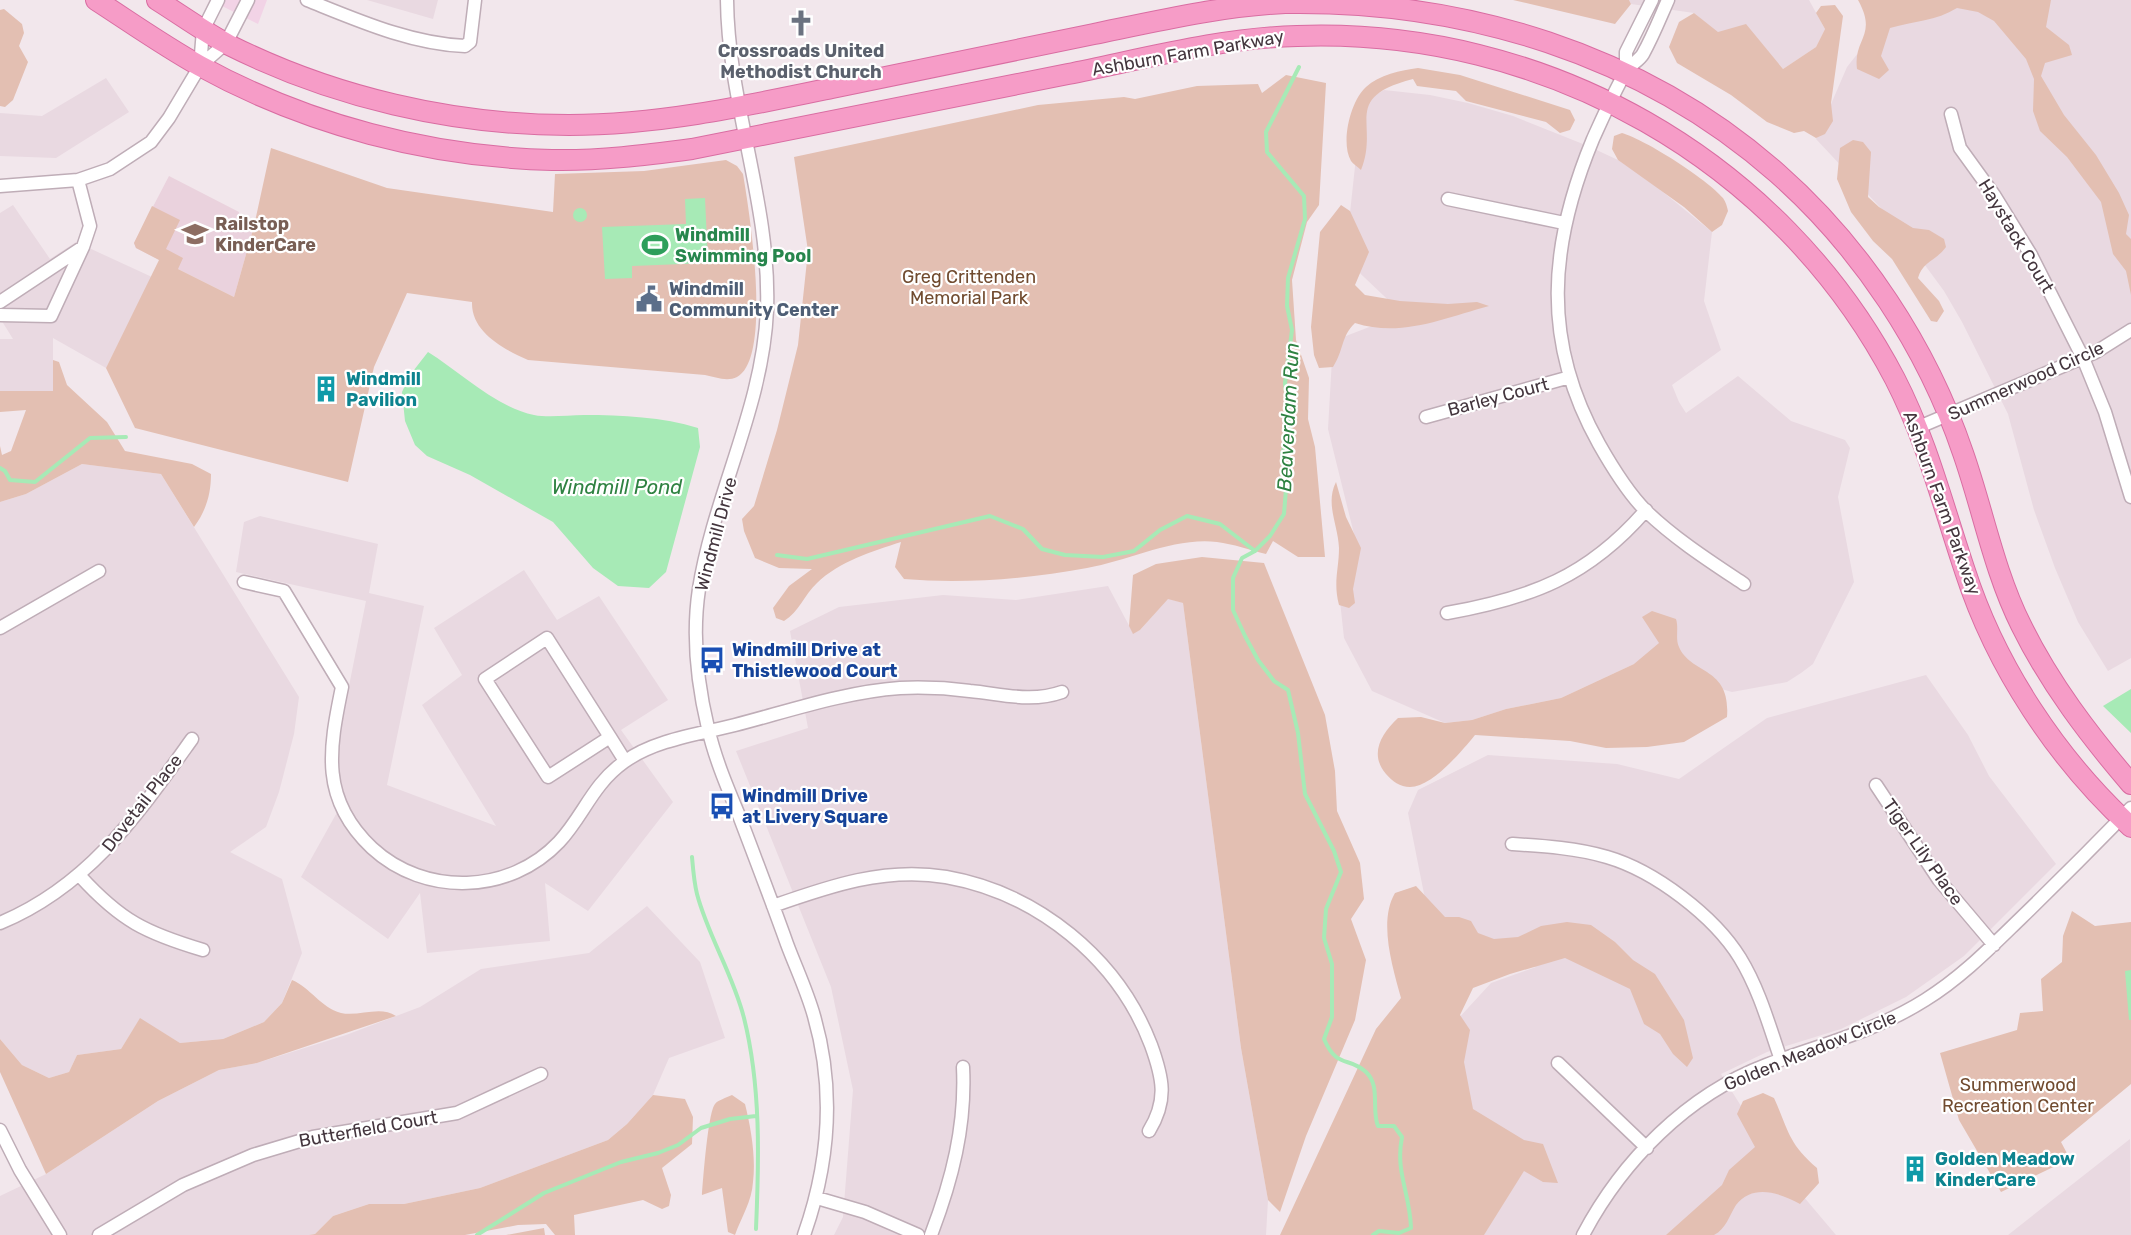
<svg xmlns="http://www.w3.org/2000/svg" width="2131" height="1235" viewBox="0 0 2131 1235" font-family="Rubik,sans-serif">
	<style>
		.residential { fill: #e9d9e1 }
		.commercial { fill: #f2d3e6 }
		.education { fill: #ead2dd }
		.green { fill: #e3bfb2 }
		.water { fill: #a7eab6 }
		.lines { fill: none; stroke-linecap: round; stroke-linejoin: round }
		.stream { stroke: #a7eab6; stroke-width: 4 }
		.street-casing { stroke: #bfadb7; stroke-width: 15 }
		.primary-casing { stroke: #d96da2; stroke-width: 22 }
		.street { stroke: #fff; stroke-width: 12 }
		.primary { stroke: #f69cc7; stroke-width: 20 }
		.labels { text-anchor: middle; stroke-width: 4.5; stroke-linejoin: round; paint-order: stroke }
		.worship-label { font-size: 18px; font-weight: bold; fill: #5b616d; stroke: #fff }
		.street-label { font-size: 18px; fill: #44363e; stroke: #fff }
		.education-label { font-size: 18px; font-weight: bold; fill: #785e54; stroke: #fff; text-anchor: start }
		.leisure-label { font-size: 18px; font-weight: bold; fill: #27864d; stroke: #fff; text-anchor: start }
		.park-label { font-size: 18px; fill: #714b2f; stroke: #fff }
		.service-label { font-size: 18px; font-weight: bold; fill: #4e5e75; stroke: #fff; text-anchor: start }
		.culture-label { font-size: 18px; font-weight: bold; fill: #0d838f; stroke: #fff; text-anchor: start }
		.transit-label { font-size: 18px; font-weight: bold; fill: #164399; stroke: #fff; text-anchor: start }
		.water-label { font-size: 20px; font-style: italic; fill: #2f8242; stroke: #fff }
	</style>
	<rect width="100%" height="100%" fill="#f2e7ec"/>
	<path class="residential" d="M367,0H438L433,19Z
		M1629,0H1809L1825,29L1816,47L1783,69L1746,25L1718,33L1694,13L1631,4Z
		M1900,0H2131V658L2108,671L2078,622L2055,568L2034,510L2008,414L1962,322L1944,291L1891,219L1816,139L1847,67Z
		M106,78L129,112L56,158L0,156V113L42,116Z
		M1384,90L1430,95L1468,103L1513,116L1588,146L1618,160L1652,183L1712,232L1704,301L1721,350L1672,385L1679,402L1686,413L1738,376L1791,421L1845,440L1850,448L1838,497L1854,582L1813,664L1801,673L1787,682L1732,692L1634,664L1561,698L1506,709L1472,720L1445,723L1372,691L1344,638L1339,592L1354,534L1328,429L1333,341L1403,314L1345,259L1362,102Z
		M13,205L50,259L76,242L152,277L106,368L53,338V391H0V339H13L0,318V213Z
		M82,464L161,474L299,697L294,734L279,792L266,827L230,852L282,879L302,953L282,1003L264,1022L223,1039L180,1043L140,1019L121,1049L77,1055L69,1072L49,1078L22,1065L0,1039V502L26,494Z
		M260,516L378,544L369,593L424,606L387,785L496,826L422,705L462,675L434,628L524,570L557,620L599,596L668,700L621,730L673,802L588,911L545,883L550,941L427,953L420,893L388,939L301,877L345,798L337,763L338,741L366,601L236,572L244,522Z
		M1108,586L1133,633L1140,630L1168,598L1183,603L1241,1048L1268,1200L1266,1235H834L843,1217L853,1090L831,987L736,751L808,728L790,631L839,607L943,595L1016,600Z
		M1926,675L1968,735L1989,776L2056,864L1964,956L1906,997L1841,1029L1767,1052L1721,1074L1781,1170L1836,1235H1479L1471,1136L1457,1020L1491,983L1536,967L1461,944L1427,909L1408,813L1418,790L1488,755L1617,764L1679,779L1767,718Z
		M647,906L700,962L725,1038L669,1058L653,1095L627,1124L608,1140L480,1188L404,1204H369L333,1216L315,1234L309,1235H0V1196L46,1174L158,1101L219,1070L257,1063L346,1035L420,1007L481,969L589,953Z
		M2130,1139L2131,1235H2008Z"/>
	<path class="commercial" d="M210,0H267L258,24Z"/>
	<path class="education" d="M169,176L239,212L238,217L254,226L234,297L136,248L134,243Z"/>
	<path class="green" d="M1513,0H1629L1631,4L1615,24Z
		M1858,0H2051L2046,27L2069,45L2072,55L2045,63L2041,76L2064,115L2096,155L2119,193L2129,215L2126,234L2131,239V295L2126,271L2113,254L2101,202L2067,157L2040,131L2033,111L2034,79L2026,59L1994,21L1978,12L1957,8C1936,21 1914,21 1890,28L1881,56L1889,70L1879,79L1857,69C1853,38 1878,36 1858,0Z
		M1835,5L1843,16L1831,103L1833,121L1825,134L1816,138L1804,131L1794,133L1767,122L1731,95L1677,63L1669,47L1679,22L1694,13L1718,32L1746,24L1783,69L1816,47L1825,29L1816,13L1821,6Z
		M4,9L22,24L24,33L19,46L28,62L13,100L5,107L0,106V10Z
		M1418,68L1460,75L1570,110L1575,120L1570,130L1560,133L1546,122L1466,101L1456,91L1417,86L1413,79C1340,98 1380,123 1361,170C1358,167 1353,164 1351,161C1340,142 1351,100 1366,87C1379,75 1401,70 1418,68Z
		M1286,75L1326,83L1319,205L1307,222L1292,280L1296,340L1309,378L1308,419L1315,447L1325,557H1298L1273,541L1266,554C1250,550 1233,544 1217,542C1173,537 1129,561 1087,568C1028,579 964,584 904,579L895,567L901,542C871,552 840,561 817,583C804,595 799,612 784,621L776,618L773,608L789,586L812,569L779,568L755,558L744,531L742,519L754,506L777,430L798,345L808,251L794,157L1038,105L1124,97L1135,99L1197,86L1258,84L1262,93Z
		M1622,133C1646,140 1707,179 1723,198C1726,202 1727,207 1728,211L1722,225L1712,232L1684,207L1618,160L1612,149L1614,136Z
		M1853,140L1863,142L1871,152L1868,197L1879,207L1913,228L1929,230L1944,239L1946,247C1937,260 1922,262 1918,278L1939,301L1944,311L1937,322L1931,321L1892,259L1873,241L1851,212L1837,179L1840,148Z
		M271,148L387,188L553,212L555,174L644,171L726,160L737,166L743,174C749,209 773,358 737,377C727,382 715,377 705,375L528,360C503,349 471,332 472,302L407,293L374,367L348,482L135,428L106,368L159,260L136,248L134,243L152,206L180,220L166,249L183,258L178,269L234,297L254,226Z
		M1341,205L1350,211L1369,252L1355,285L1365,295L1400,301L1448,304L1477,302L1489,306C1444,318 1401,338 1355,323C1341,336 1344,350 1333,367L1319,368L1314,355L1311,327L1320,232Z
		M53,360L59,362L67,385L107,422L125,451L192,464L211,474C211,494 206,511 194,527L161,474L82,464L26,494L0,502V446L2,455L11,451L26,410L0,412V391H53Z
		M1336,482L1346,517L1361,548L1353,589L1355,603L1349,608L1339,605C1333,582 1339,569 1339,548C1338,524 1325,504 1336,482Z
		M1202,557L1264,563L1325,715L1335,771L1337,811L1360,863L1364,899L1351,919L1366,960L1355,1020L1306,1136L1280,1212L1268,1200L1241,1048L1183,603L1168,599L1140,630L1133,634L1129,626L1133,575L1156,564Z
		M1652,611L1676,619C1679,628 1675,639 1679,647C1691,675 1731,666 1727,717L1684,742L1647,747L1606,748L1570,741L1475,735C1462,751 1432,787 1410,787C1400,787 1392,781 1386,774C1369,754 1381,734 1398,718L1421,717L1445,723L1472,720L1506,709L1561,698L1634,664L1659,643L1642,617Z
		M1416,886L1445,917H1459L1471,921L1478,933L1494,939L1518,937L1541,926L1567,922L1591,925L1615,942L1633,960L1655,974L1684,1020L1693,1058L1687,1067L1673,1054L1660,1034L1644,1024L1630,989L1565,958L1510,974L1473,988L1460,1015L1470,1030L1464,1062L1473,1109L1524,1140L1543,1144L1558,1183L1543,1182L1524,1171L1484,1235H1280L1376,1029L1401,998C1393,968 1378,922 1395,893Z
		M2072,911L2095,926L2131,922V1084L2061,1142L2070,1159L2001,1192L1959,1120L1940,1053L2017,1030L2020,1013L2043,1011L2041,979L2062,962L2063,936Z
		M292,980C311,988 320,1007 341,1013C359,1017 380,1005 396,1016L257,1063L219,1070L158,1101L46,1174L0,1072V1039L22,1065L49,1078L69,1072L77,1055L121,1049L140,1018L180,1043L223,1039L264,1022L282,1003Z
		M1763,1093L1774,1098C1789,1131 1788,1143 1817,1168L1819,1183L1800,1204C1780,1193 1753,1183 1736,1205C1729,1216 1726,1229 1714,1235H1666L1722,1185L1729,1170L1755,1147L1737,1114L1743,1101Z
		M653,1095L685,1099L693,1117L692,1144L662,1168L671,1195L669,1206L662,1209L643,1200L574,1215L575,1235H555L546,1224L518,1225L465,1235H309L315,1234L333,1216L369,1204H404L480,1188L608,1140L627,1124Z
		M732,1095L745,1104C751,1128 756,1157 753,1182C752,1201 741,1218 735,1235L728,1232L722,1188L702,1195C703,1181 708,1112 715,1104C718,1100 726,1098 732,1095Z
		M544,1228L545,1235H506Z"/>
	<path class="water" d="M705,198L708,263L632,266V278L605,279L602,227L686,224L685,199Z
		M573 215a7 7 0 1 1 14 0a7 7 0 1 1-14 0Z
		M428,352C459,371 497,408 534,415C549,418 568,415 584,415C622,415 663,417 698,428L700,447L666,572L649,588L618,586L593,568L553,522L470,475L427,456L415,445L405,421L402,392L410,375Z
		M2131,689V733L2103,706Z
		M2131,970V1020H2129L2125,971Z"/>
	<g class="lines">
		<path class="stream" d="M1299,67L1266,132L1267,152L1304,196L1305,219L1288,278L1287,306L1292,330L1285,383L1290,430L1282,454L1286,489L1284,514L1270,536L1255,551L1242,558L1233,578V610L1245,636L1258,660L1274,681L1288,690L1298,733L1305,794L1334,851L1341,872L1326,909L1324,938L1332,964V1017L1324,1039C1337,1069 1348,1056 1366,1072C1381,1086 1371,1109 1378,1126H1394L1402,1137C1395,1172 1410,1193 1411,1228L1399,1233L1379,1231L1373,1235
			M0,468L5,471L10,480L35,482L90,438L126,437
			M777,555L807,559L990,516L1023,529L1042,549L1065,555L1103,557L1134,551L1160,530L1187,516L1220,524L1255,551
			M692,857C693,869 694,882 697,894C708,936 733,974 744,1018C761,1086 759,1160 756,1229
			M477,1235L544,1193L621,1162L658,1153L678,1145L701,1128L730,1119L756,1116"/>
		<g class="street-casing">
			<path id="street" d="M307,0C357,20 411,44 465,46L470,42L475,0
				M727,0C728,104 771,205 767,310C763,407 714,494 699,589C692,635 697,682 708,728C715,759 728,789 740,818C756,860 772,902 787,944C796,968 807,991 814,1016C835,1089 829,1164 804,1235
				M1668,0C1660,18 1653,36 1643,54C1639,61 1629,65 1625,73C1613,94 1603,117 1593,139C1549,245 1541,341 1599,444C1612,467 1627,492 1646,511C1675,539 1711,562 1744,584
				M200,66L203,30L218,0
				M1626,71V52L1652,0
				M1951,114L1960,148L1994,195L2031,255L2083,358L2105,412L2131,497
				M0,186L78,180L110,169L151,142L169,118L200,66L226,43L248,0
				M1448,199L1564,223
				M0,302L83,247L90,226L78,180
				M0,315L51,316L83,247
				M1426,417L1570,377
				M1919,427L2096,352L2131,330
				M244,582L284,591L342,687C329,750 320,799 372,848C425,897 510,894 559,842C584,815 592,785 624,762C654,740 699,734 735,725C789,711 844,692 900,688C923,687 947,688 970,691C1002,694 1031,703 1062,692
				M1447,613C1531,598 1588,577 1646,510
				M0,628L99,571
				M547,638L610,737L548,777L485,679Z
				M610,737L625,761
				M1876,785L1939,880L1994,945
				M1512,844C1544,846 1577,848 1607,857C1655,871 1714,916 1740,958C1759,989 1769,1025 1781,1060
				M80,876C121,921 146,933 203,950
				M773,906C830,886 884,867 946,877C1037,893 1118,958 1151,1045C1163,1078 1168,1100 1149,1131
				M0,923C89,886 138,814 192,739
				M1558,1063L1647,1148
				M0,1130L20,1170L60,1235
				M817,1198L865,1212L918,1235
				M99,1235L183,1185L253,1155L313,1137L457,1113L541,1074
				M931,1235C952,1180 966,1126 963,1067
				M1583,1235C1622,1161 1687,1095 1766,1065C1820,1045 1876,1031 1925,1000C1962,977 1991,947 2022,917C2059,881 2095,845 2131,808"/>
		</g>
		<g class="primary-casing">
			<path id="primary" d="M96,0C130,22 164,46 200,66C307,125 430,157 552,160C599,161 646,155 692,149C818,125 943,99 1068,74C1143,59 1220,38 1297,36C1544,27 1780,159 1895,379C1927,441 1943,506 1965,571C1996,667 2057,759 2131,827
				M157,0C181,15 204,32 229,45C333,97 452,125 569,125C658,125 746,106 832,88C920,70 1007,52 1094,34C1157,21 1221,6 1285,3C1465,0 1642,54 1777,173C1861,247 1927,347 1963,453C1983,510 1994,571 2021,625C2050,684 2089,735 2131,784"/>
		</g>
		<use href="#street" class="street"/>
		<use href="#primary" class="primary"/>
	</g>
	<defs>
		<g id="church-bare" transform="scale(2.07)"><path d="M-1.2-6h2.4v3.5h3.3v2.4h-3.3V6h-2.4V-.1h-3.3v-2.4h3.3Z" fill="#6b7280" stroke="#fff" stroke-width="2.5" paint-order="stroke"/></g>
		<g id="school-bare" transform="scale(2.07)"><path d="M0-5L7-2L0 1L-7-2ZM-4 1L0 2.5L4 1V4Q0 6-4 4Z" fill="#8d6e63" stroke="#fff" stroke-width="2.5" paint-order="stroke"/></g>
		<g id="stadium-bare" transform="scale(2.07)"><path d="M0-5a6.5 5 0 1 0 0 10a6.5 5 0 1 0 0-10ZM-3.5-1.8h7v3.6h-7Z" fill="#2e9e5b" stroke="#fff" stroke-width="2.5" paint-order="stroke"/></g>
		<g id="civic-bare" transform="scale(2.07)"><path d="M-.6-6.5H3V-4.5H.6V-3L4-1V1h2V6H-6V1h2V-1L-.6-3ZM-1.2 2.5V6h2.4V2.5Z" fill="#5c6f8a" stroke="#fff" stroke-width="2.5" paint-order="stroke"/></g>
		<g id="building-bare" transform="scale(2.07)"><path d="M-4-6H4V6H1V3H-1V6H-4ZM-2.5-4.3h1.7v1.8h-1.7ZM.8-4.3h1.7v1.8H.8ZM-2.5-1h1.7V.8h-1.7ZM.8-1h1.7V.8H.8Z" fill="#0f9aa8" stroke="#fff" stroke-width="2.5" paint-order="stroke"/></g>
		<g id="bus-bare" transform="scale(2.07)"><path d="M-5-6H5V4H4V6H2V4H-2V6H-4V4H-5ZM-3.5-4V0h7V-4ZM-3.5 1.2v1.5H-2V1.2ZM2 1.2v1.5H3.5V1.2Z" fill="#1a4fb4" stroke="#fff" stroke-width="2.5" paint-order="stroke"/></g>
	</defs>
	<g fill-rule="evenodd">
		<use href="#church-bare" x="801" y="23"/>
		<use href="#school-bare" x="195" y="234"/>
		<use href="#stadium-bare" x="655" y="245"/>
		<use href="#civic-bare" x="649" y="299"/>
		<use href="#building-bare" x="326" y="389"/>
		<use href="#bus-bare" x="712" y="660"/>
		<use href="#bus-bare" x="722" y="806"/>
		<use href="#building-bare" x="1915" y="1169"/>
	</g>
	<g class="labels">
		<g class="worship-label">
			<text x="801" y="57">Crossroads United<tspan x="801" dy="21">Methodist Church</tspan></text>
		</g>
		<g class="street-label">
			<text transform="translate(1188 53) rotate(-10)" y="6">Ashburn Farm Parkway</text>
			<text transform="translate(2016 236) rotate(59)" y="6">Haystack Court</text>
			<text transform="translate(2026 381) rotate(-24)" y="6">Summerwood Circle</text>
			<text transform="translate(1498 397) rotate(-15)" y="6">Barley Court</text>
			<text transform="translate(1942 503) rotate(70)" y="6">Ashburn Farm Parkway</text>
			<text transform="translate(716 534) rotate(-75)" y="6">Windmill Drive</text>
			<text transform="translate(142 803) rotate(-52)" y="6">Dovetail Place</text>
			<text transform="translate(1923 852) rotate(55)" y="6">Tiger Lily Place</text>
			<text transform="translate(1810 1051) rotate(-22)" y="6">Golden Meadow Circle</text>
			<text transform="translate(368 1129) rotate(-10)" y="6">Butterfield Court</text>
		</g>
		<g class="education-label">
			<text x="215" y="230">Railstop<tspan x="215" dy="21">KinderCare</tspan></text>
		</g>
		<g class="leisure-label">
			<text x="675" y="241">Windmill<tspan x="675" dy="21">Swimming Pool</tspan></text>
		</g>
		<g class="park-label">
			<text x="969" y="283">Greg Crittenden<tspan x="969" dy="21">Memorial Park</tspan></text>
			<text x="2018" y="1091">Summerwood<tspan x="2018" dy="21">Recreation Center</tspan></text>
		</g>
		<g class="service-label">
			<text x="669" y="295">Windmill<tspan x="669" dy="21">Community Center</tspan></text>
		</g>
		<g class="culture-label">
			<text x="346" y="385">Windmill<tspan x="346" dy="21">Pavilion</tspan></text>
			<text x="1935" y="1165">Golden Meadow<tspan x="1935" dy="21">KinderCare</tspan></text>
		</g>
		<g class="transit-label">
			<text x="732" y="656">Windmill Drive at<tspan x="732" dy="21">Thistlewood Court</tspan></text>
			<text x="742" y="802">Windmill Drive<tspan x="742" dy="21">at Livery Square</tspan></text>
		</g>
		<g class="water-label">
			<text transform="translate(1288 417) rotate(-87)" y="7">Beaverdam Run</text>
			<text x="617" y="494">Windmill Pond</text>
		</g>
	</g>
</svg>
